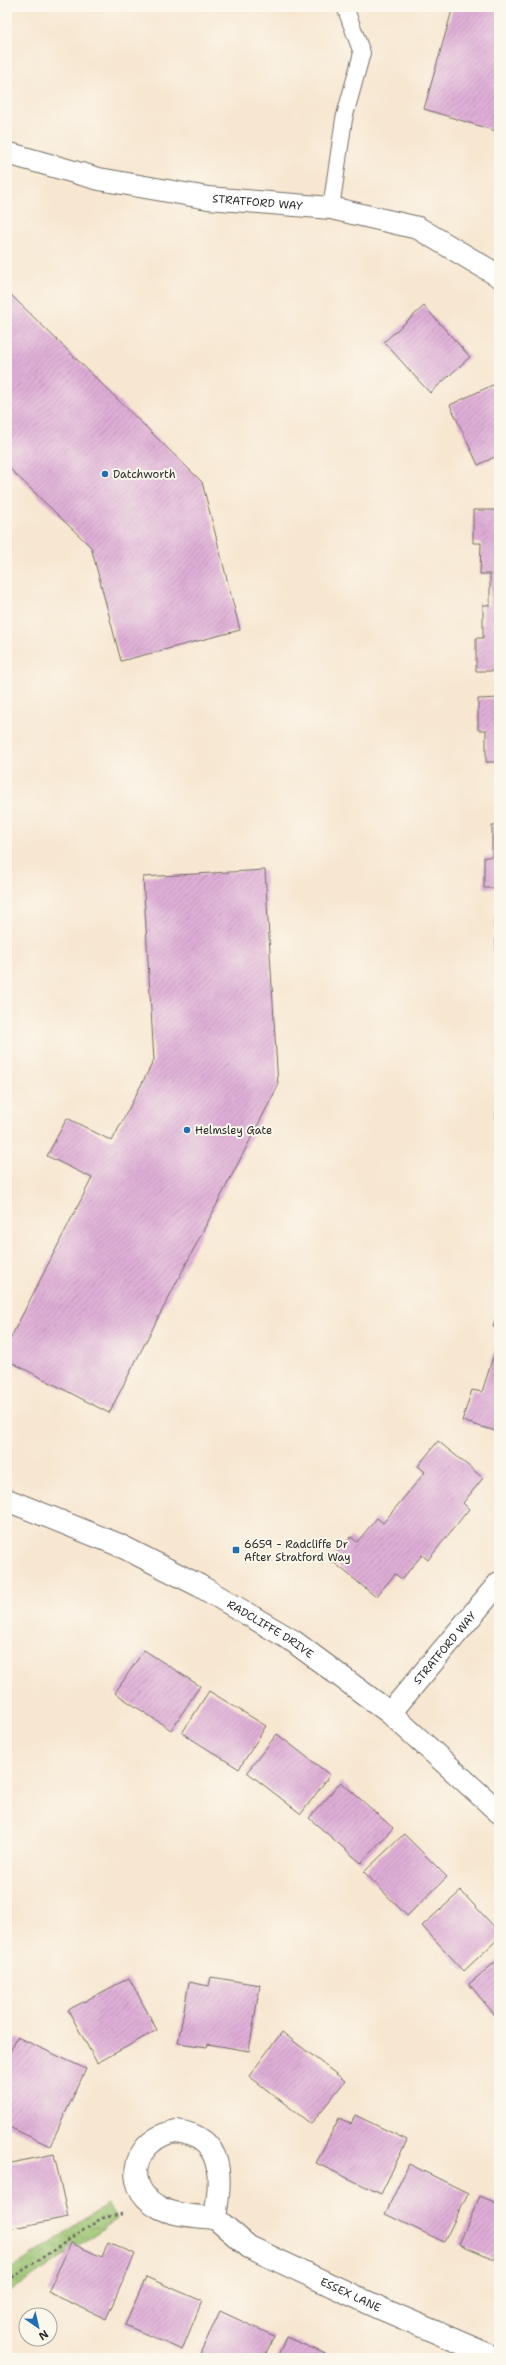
<svg xmlns="http://www.w3.org/2000/svg" width="506" height="2365" viewBox="0 0 506 2365" font-family="'Shantell Sans',sans-serif">
	<style>
		.park { fill: url(#park-crowns); stroke: #62764c }
		.building { fill: url(#building-hatch) }
		.lines { fill: none; stroke-linecap: round; stroke-linejoin: round }
		.lane-casing { stroke: #726d65; stroke-width: 18 }
		.street-casing { stroke: #726d65; stroke-width: 24 }
		.secondary-casing { stroke: #726d65; stroke-width: 24 }
		.path { stroke: #726d65; stroke-width: 2.5; stroke-dasharray: 3 3; stroke-linecap: butt }
		.lane { stroke: #fff; stroke-width: 16 }
		.street { stroke: #fff; stroke-width: 22 }
		.secondary { stroke: #fff; stroke-width: 22 }
		.poi-dot { fill: #1f6fb2; stroke: #fbf7ec; stroke-width: 1.5 }
		.labels { text-anchor: middle; stroke-width: 4; stroke-linejoin: round; paint-order: stroke }
		.street-label { font-size: 11px; fill: #2b2b2b; stroke: #fbf7ec }
		.poi-label { font-size: 11px; fill: #2b2b2b; stroke: #fbf7ec; text-anchor: start }
	</style>
	<defs>
		<pattern id="park-crowns" width="20" height="18" patternUnits="userSpaceOnUse"><rect width="20" height="18" fill="#98c16d"/><path d="M2 6a3 3 0 1 1 6 0M12 15a3 3 0 1 1 6 0" fill="none" stroke="#7c9d5a"/></pattern>
		<pattern id="building-hatch" width="6" height="6" patternUnits="userSpaceOnUse"><rect width="6" height="6" fill="#dfaed7"/><path d="M-1 1l2-2M0 6l6-6M5 7l2-2" fill="none" stroke="#b58eaf"/></pattern>
	</defs>
	<rect width="100%" height="100%" fill="#fbf7ec"/>
	<filter id="ink" filterUnits="userSpaceOnUse"><feTurbulence type="fractalNoise" baseFrequency=".025" numOctaves="2"/><feDisplacementMap in="SourceGraphic" scale="8" xChannelSelector="R" yChannelSelector="G"/><feConvolveMatrix kernelMatrix="1 2 1 2 8 2 1 2 1" color-interpolation-filters="sRGB"/></filter>
	<filter id="wash" filterUnits="userSpaceOnUse"><feTurbulence type="fractalNoise" baseFrequency=".012" numOctaves="4" result="noise"/><feDisplacementMap in="SourceGraphic" scale="16" xChannelSelector="R" yChannelSelector="G"/><feGaussianBlur stdDeviation="0.9" result="paint"/><feColorMatrix in="noise" values="0 0 0 0 0 0 0 0 0 0 0 0 0 0 0 0 0 1.4 0 .05"/><feComposite in="paint" operator="in"/></filter>
	<g filter="url(#wash)">
		<rect width="100%" height="100%" fill="#f7e7d1"/>
		<path class="park" d="M107,2204L117,2219L7,2294V2272Z"/>
		<g id="blocks">
			<path class="building" d="M453,7H499V132L424,109Z
				M7,291L202,482L240,630L121,661L91,547L7,466Z
				M424,306L470,357L430,393L384,342Z
				M499,382V455L478,465L450,405Z
				M473,510H499V671H476V638H483V605H490V574H480L481,543H473Z
				M499,698V782H498L497,762H486V730H478V699Z
				M492,826H499V888H484V857H492Z
				M265,870L278,1086L109,1413L7,1360V1345L92,1178L47,1156L67,1118L112,1141L154,1060L143,877Z
				M499,915V982H497L495,916Z
				M496,1112H499V1143H497Z
				M499,1307V1328L493,1327Z
				M499,1338V1432L462,1421L472,1390L482,1392Z
				M438,1441L483,1478L463,1503L469,1509L428,1560L422,1555L402,1579L395,1574L376,1597L331,1560L351,1537L357,1542L377,1518L383,1523L425,1472L418,1466Z
				M144,1650L200,1686L171,1730L115,1693Z
				M209,1691L266,1726L239,1769L182,1733Z
				M277,1734L330,1775L301,1814L247,1772Z
				M341,1782L393,1828L361,1863L309,1818Z
				M404,1834L447,1877L407,1916L364,1872Z
				M461,1891L499,1932V1938L464,1971L422,1926Z
				M499,1959V2020L469,1984Z
				M211,1977L260,1985L249,2051L208,2044L207,2047L178,2043L189,1982L209,1986Z
				M129,1978L157,2030L97,2063L68,2010Z
				M282,2032L345,2081L311,2124L249,2076Z
				M17,2037L86,2069L50,2146L7,2126V2058Z
				M355,2115L407,2140L381,2194L316,2163L339,2118L351,2124Z
				M54,2154L68,2217L8,2229L7,2164Z
				M409,2164L468,2193L444,2242L385,2214Z
				M480,2196L499,2204V2261L459,2244Z
				M108,2242L135,2254L106,2319L48,2292L71,2243L102,2257Z
				M146,2277L202,2301L182,2350L125,2325Z
				M220,2311L274,2336L264,2358H198Z
				M286,2337L335,2358H277Z"/>
		</g>
	</g>
	<g filter="url(#ink)">
		<use href="#blocks" fill-opacity="0" stroke="#726d65" stroke-width="1"/>
		<g class="lines">
			<g class="lane-casing">
				<path id="lane" d="M331,208L344,119L362,53L345,7"/>
			</g>
			<g class="street-casing">
				<g id="street">
					<path id="s1" d="M7,153L99,179L208,198L331,208L418,228L499,276"/>
					<path id="s2" d="M390,1713L499,1583"/>
					<path d="M176,2131C226,2138 221,2179 215,2218C197,2216 173,2216 157,2206C120,2184 136,2138 176,2131Z"/>
					<path id="s3" d="M215,2218L249,2247L382,2309L496,2358"/>
				</g>
			</g>
			<g class="secondary-casing">
				<g id="secondary">
					<path id="s4" d="M7,1500L119,1545L200,1586L293,1641L390,1713L499,1812"/>
				</g>
			</g>
			<path class="path" d="M7,2281L102,2218L122,2214"/>
			<use href="#lane" class="lane"/>
			<use href="#street" class="street"/>
			<use href="#secondary" class="secondary"/>
		</g>
	</g>
	<g class="poi-dot">
		<circle cx="105" cy="474" r="4"/>
		<circle cx="187" cy="1130" r="4"/>
		<rect x="232" y="1546" width="8" height="8" rx="2"/>
	</g>
	<g class="labels">
		<g class="street-label">
			<text dy="4" stroke="none"><textPath href="#s1" startOffset="256">STRATFORD WAY</textPath></text>
			<text dy="4" stroke="none"><textPath href="#s4" startOffset="294">RADCLIFFE DRIVE</textPath></text>
			<text dy="4" stroke="none"><textPath href="#s2" startOffset="85">STRATFORD WAY</textPath></text>
			<text dy="4" stroke="none"><textPath href="#s3" startOffset="157">ESSEX LANE</textPath></text>
		</g>
		<g class="poi-label">
			<text x="113" y="478">Datchworth</text>
			<text x="195" y="1134">Helmsley Gate</text>
			<text x="244" y="1548">6659 - Radcliffe Dr<tspan x="244" dy="13">After Stratford Way</tspan></text>
		</g>
	</g>
	<rect width="506" height="2365" fill="none" stroke="#fbf7ec" stroke-width="24"/>
	<g transform="translate(38 2327) rotate(146)"><circle r="19" fill="#fbf7ec" stroke="#a8a59f"/>
	<path d="M0-3L7 15L0 10L-7 15Z" fill="#1f6fb2"/>
	<text y="-6" font-size="11" font-weight="bold" text-anchor="middle" fill="#2b2b2b">N</text>
	</g>
</svg>
